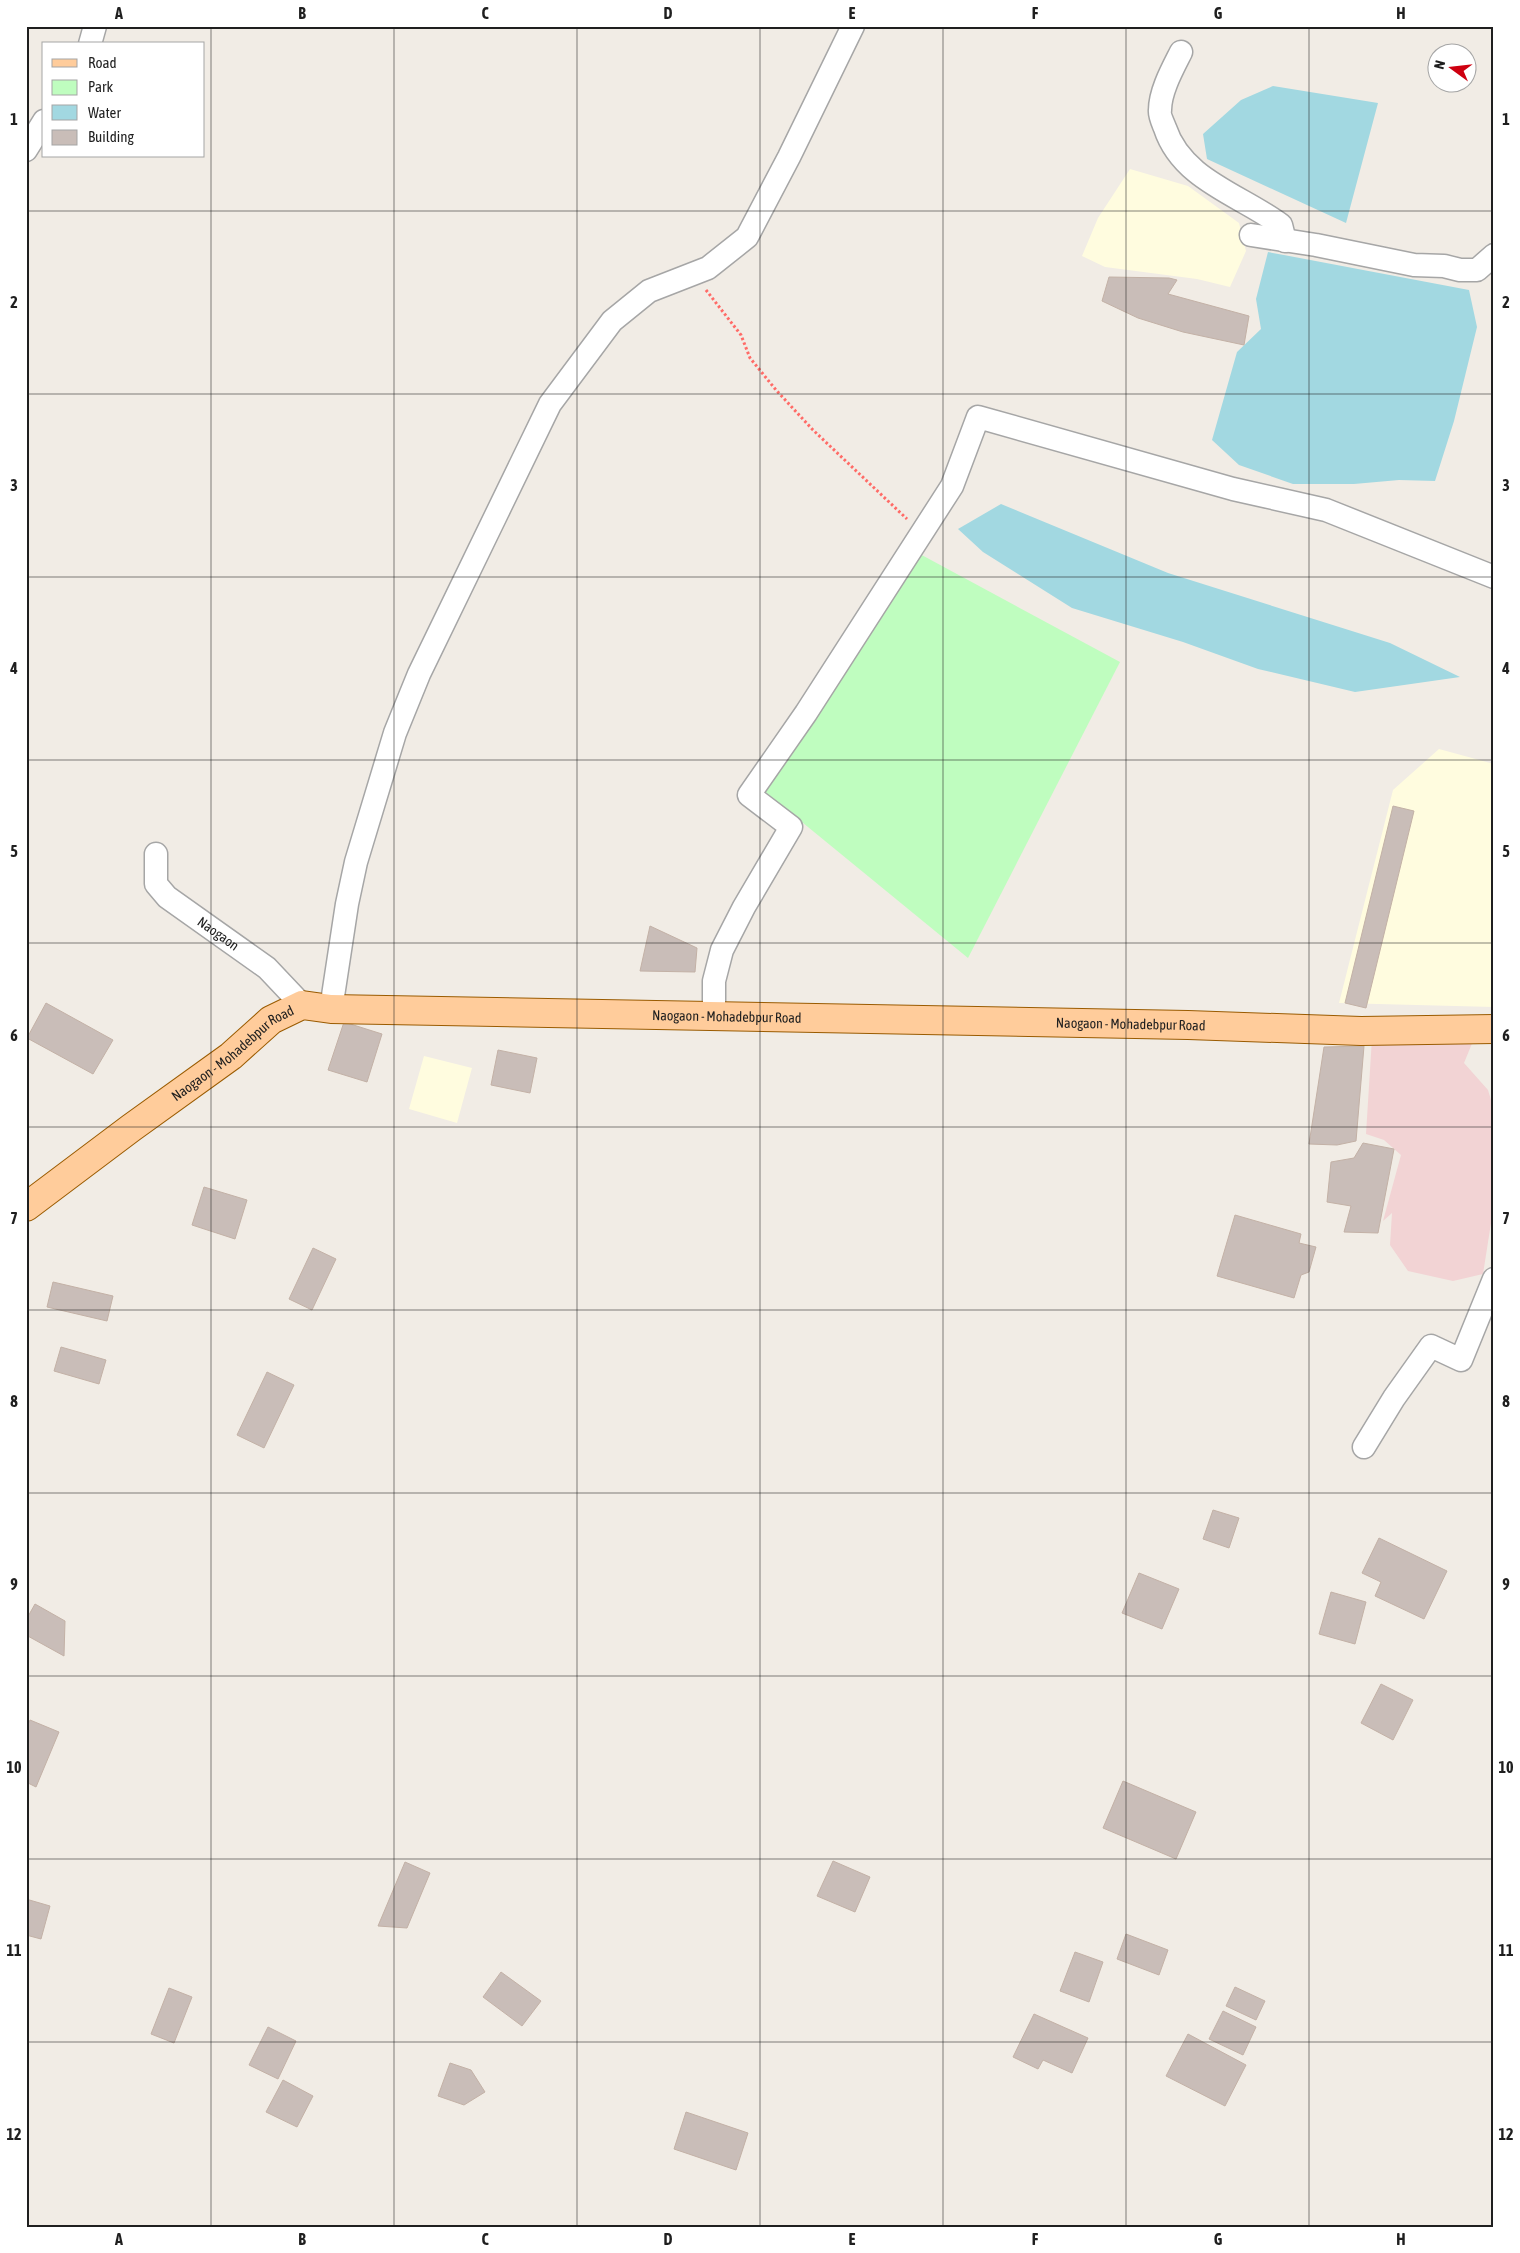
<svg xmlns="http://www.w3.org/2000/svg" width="1520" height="2253" viewBox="0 0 1520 2253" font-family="'Asap Condensed',sans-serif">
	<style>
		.commercial { fill: #f2d3d4 }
		.education { fill: #fffcdf }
		.park { fill: #bffdbf }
		.water { fill: #a2d8e1 }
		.building { fill: #c9bdb8; stroke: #c3b1a6 }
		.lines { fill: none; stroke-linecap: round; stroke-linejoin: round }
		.minor-casing { stroke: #a6a6a6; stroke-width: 25 }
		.major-casing { stroke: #9a5b00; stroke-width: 30 }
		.path { stroke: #ff6b67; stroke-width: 3; stroke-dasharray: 2.5 2.5; stroke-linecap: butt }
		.minor { stroke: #fff; stroke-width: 22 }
		.major { stroke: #ffcc9b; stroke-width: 28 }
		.grid { fill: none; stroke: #1f1f1f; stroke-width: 1; stroke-opacity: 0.55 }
		.labels { text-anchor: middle; stroke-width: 4; stroke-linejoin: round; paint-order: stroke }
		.street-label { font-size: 14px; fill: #1f1f1f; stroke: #fff }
		.neatline { fill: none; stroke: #1f1f1f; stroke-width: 2 }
		.grid-label { font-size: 16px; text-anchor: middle; font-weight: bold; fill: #1f1f1f }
	</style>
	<rect width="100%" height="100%" fill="#f1ece5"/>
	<path class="commercial" d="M1372,1038L1473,1041L1464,1063L1488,1090L1494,1110V1204L1483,1274L1453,1281L1408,1271L1390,1245L1392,1213L1383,1221L1401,1155L1384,1140L1366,1134Z"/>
	<path class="education" d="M1130,169L1188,186L1239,223L1246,251L1230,287L1197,279L1105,267L1082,256L1098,218Z
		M1439,749L1494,764V1007L1339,1003L1393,790Z
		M424,1056L472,1068L457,1123L409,1109Z"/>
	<path class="park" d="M918,553L1120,662L968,958L764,791Z"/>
	<path class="water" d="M1273,86L1378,103L1346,223L1207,159L1203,134L1241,100Z
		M1268,252L1469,290L1477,327L1454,421L1435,481L1399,480L1354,484H1293L1239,465L1212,440L1237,352L1261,329L1256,299Z
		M1001,504L1168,573L1390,643L1460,677L1355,692L1258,669L1183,642L1072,608L983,552L958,529Z"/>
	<path class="building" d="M1109,277L1169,278L1177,280L1168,294L1249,316L1244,345L1183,332L1138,318L1102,301Z
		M1393,806L1414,811L1366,1008L1345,1003Z
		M650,926L697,948L695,972L640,971Z
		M46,1003L113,1040L93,1074L27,1038Z
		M344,1022L382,1034L367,1082L328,1070Z
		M1364,1046L1356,1141L1337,1145L1309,1144L1324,1047Z
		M498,1050L537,1058L530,1093L491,1085Z
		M1363,1143L1394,1149L1378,1233L1344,1232L1351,1206L1327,1202L1331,1162L1354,1158Z
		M204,1187L247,1200L235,1239L192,1225Z
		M1235,1215L1301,1234L1299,1243L1316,1247L1309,1272L1301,1275L1294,1298L1217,1276Z
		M313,1248L336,1259L312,1310L289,1299Z
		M53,1282L113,1296L107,1321L47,1307Z
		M61,1347L106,1360L99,1384L54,1371Z
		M267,1372L294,1385L264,1448L237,1435Z
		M1213,1510L1239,1518L1229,1548L1203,1539Z
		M1379,1538L1447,1571L1424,1619L1375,1596L1381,1582L1362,1573Z
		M1139,1573L1179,1589L1162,1629L1122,1613Z
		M1331,1592L1366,1602L1355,1644L1319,1634Z
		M35,1604L65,1621L64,1656L26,1635V1620Z
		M1381,1684L1413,1700L1393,1740L1361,1723Z
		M30,1720L59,1732L36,1787L26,1782V1729Z
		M1123,1781L1196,1812L1176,1859L1103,1828Z
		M833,1861L870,1877L855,1912L817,1896Z
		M405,1862L430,1873L407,1928L378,1926Z
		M26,1899L50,1906L41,1939L26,1935Z
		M1126,1934L1168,1950L1159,1975L1117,1959Z
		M1075,1952L1103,1962L1089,2002L1060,1991Z
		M501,1972L541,2001L522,2026L483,1997Z
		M1235,1987L1265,2001L1256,2020L1226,2006Z
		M169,1988L192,1997L174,2043L151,2034Z
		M1223,2011L1256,2027L1243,2055L1209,2039Z
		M1034,2014L1088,2038L1072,2073L1043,2060L1038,2069L1013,2057Z
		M268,2027L296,2041L278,2079L249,2065Z
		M1188,2034L1246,2065L1225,2106L1166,2076Z
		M450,2063L471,2070L485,2092L464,2105L438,2096Z
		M283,2080L313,2096L297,2127L266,2112Z
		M686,2112L748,2133L736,2170L674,2149Z"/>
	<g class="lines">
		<g class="minor-casing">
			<g id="minor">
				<path d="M90,44L95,26"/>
				<path d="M1181,52C1173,68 1160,91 1160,110C1159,115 1163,123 1165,128C1182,180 1241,195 1281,225L1285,241"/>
				<path d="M26,150L44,121"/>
				<path d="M1251,235L1316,245L1414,265L1444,266L1460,270H1477L1494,255"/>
				<path id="s1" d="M156,854V884L167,897L267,968L302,1005"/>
				<path d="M331,1009L347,904L356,862L395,733L419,674L550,404L612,321L649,291L708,268L747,237L789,157L853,26"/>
				<path d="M714,1016V981L722,950L744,907L791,827L749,795L806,713L952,486L978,417L1233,489L1326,510L1494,577"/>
				<path d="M1364,1447L1394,1398L1431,1346L1461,1360L1494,1279"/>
			</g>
		</g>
		<g class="major-casing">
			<g id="major">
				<path id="s2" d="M26,1207L131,1128L231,1056L271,1020L302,1005L331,1009L1188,1025L1361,1031L1494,1029"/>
			</g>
		</g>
		<path class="path" d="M706,290L741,335L750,358L776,390L813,430L907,519"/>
		<use href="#minor" class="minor"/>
		<use href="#major" class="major"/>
	</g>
	<path class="grid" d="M211,26V2227M394,26V2227M577,26V2227M760,26V2227M943,26V2227M1126,26V2227M1309,26V2227M26,211H1494M26,394H1494M26,577H1494M26,760H1494M26,943H1494M26,1127H1494M26,1310H1494M26,1493H1494M26,1676H1494M26,1859H1494M26,2042H1494"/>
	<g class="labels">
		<g class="street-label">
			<text dy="5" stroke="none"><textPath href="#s1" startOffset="110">Naogaon</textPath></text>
			<text dy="5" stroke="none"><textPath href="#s2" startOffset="768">Naogaon - Mohadebpur Road</textPath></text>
			<text dy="5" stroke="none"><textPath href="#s2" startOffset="1172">Naogaon - Mohadebpur Road</textPath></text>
			<text dy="5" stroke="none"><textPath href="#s2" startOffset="258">Naogaon - Mohadebpur Road</textPath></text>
		</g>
	</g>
	<rect width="1520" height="2253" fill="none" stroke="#ffffff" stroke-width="55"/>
	<rect x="42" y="42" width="162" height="115" fill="#ffffff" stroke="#a5a5a5"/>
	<rect x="52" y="59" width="25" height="8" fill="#ffcc9b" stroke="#a5a5a5"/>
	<text x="88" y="68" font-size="15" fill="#1f1f1f">Road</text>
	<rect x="52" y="80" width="25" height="15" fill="#bffdbf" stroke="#a5a5a5"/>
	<text x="88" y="92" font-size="15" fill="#1f1f1f">Park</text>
	<rect x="52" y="105" width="25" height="15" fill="#a2d8e1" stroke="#a5a5a5"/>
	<text x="88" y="118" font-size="15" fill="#1f1f1f">Water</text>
	<rect x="52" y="130" width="25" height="15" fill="#c9bdb8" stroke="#a5a5a5"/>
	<text x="88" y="142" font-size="15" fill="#1f1f1f">Building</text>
	<g transform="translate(1452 68) rotate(285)"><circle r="24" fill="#ffffff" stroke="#a5a5a5"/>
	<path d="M0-4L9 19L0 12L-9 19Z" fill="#ce0010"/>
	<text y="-8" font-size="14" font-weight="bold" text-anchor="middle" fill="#1f1f1f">N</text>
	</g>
	<rect x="28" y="28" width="1464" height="2198" class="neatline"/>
	<g class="grid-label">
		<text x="119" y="19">A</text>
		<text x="302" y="19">B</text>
		<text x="485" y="19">C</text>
		<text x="668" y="19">D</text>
		<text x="852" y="19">E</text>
		<text x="1035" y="19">F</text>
		<text x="1218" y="19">G</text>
		<text x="1401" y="19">H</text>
		<text x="14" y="125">1</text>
		<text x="1506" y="125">1</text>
		<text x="14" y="308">2</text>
		<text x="1506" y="308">2</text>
		<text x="14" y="491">3</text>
		<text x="1506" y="491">3</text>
		<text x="14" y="674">4</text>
		<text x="1506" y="674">4</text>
		<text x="14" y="857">5</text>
		<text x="1506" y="857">5</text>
		<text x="14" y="1041">6</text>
		<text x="1506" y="1041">6</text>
		<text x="14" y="1224">7</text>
		<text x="1506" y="1224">7</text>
		<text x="14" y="1407">8</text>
		<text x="1506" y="1407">8</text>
		<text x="14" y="1590">9</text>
		<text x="1506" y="1590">9</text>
		<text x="14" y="1773">10</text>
		<text x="1506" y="1773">10</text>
		<text x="14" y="1956">11</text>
		<text x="1506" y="1956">11</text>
		<text x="14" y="2140">12</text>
		<text x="1506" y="2140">12</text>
		<text x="119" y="2245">A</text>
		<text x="302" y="2245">B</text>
		<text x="485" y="2245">C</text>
		<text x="668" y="2245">D</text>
		<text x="852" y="2245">E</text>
		<text x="1035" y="2245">F</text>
		<text x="1218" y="2245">G</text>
		<text x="1401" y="2245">H</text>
	</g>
</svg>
